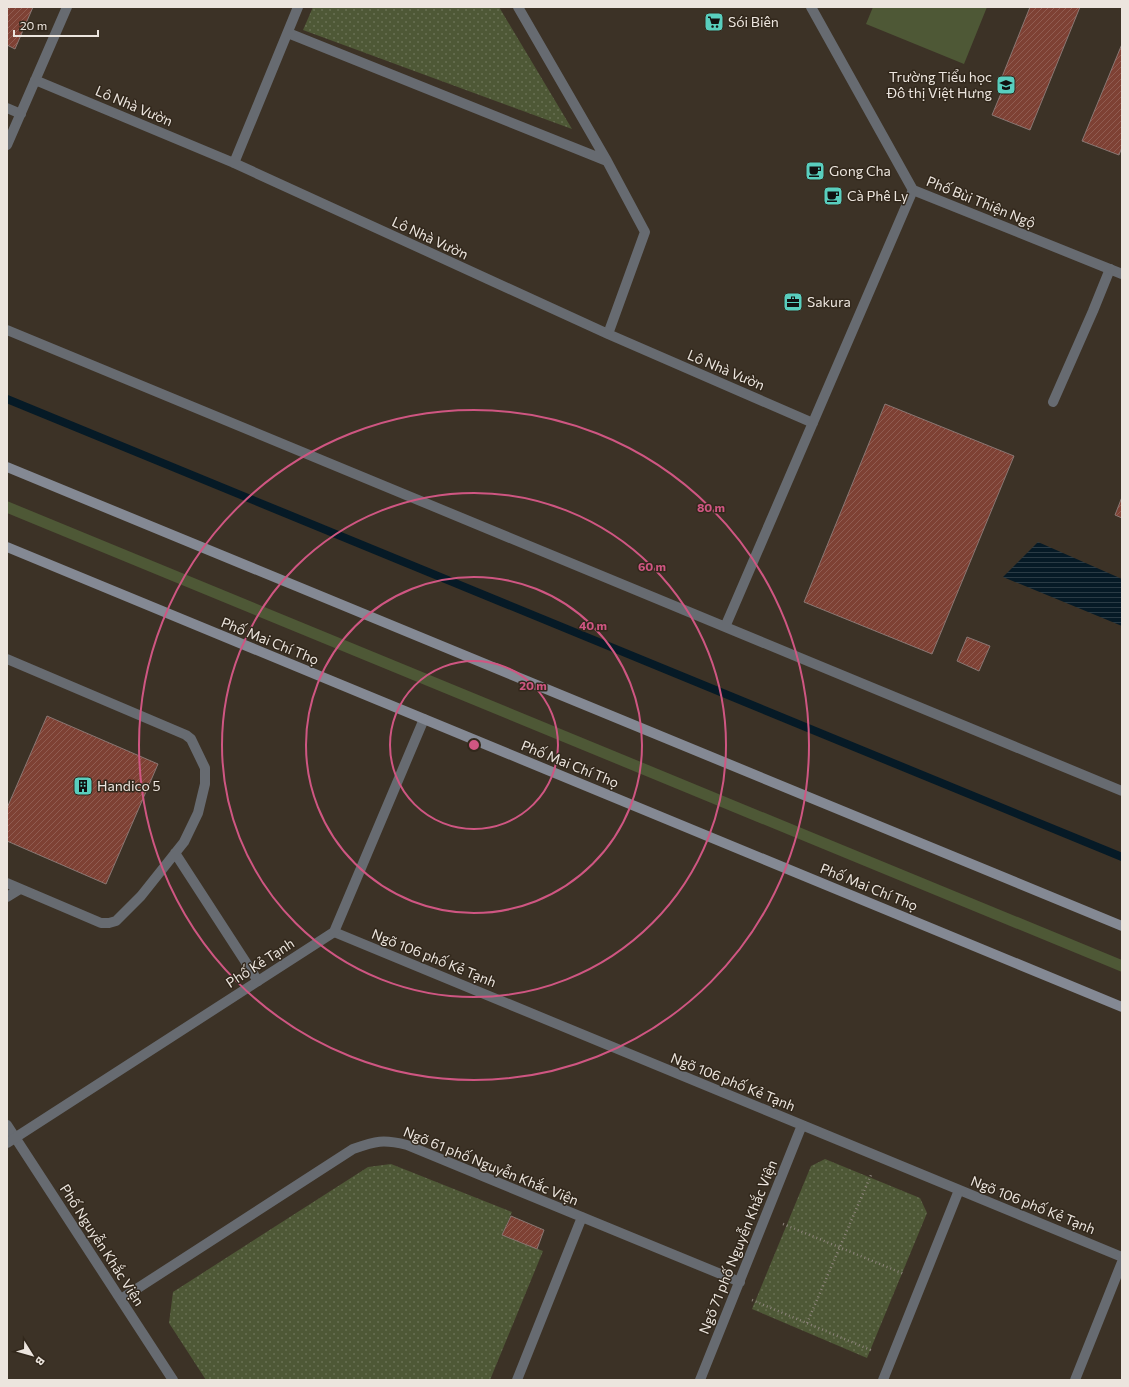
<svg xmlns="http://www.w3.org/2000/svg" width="1129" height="1387" viewBox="0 0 1129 1387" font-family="Commissioner,sans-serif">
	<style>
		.grass { fill: #4e5836 }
		.park { fill: url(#park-dots) }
		.water { fill: url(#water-rules) }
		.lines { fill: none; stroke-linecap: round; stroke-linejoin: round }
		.stream { stroke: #061a26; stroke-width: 8 }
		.building { fill: url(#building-hatch); stroke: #8a7773 }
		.path { stroke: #8d847b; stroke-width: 2.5; stroke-dasharray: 1 3; stroke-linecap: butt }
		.service { stroke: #676b71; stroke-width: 10 }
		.minor { stroke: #676b71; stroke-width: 10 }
		.tertiary { stroke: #676b71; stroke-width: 10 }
		.secondary { stroke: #848994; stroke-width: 10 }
		.ring { fill: none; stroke: #cf5682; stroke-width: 2 }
		.labels { text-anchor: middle; stroke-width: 3; stroke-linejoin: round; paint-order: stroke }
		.poi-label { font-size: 14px; fill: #ece5de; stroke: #32281c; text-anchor: start }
		.street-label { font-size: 14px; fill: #ece5de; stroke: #32281c }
		.centre { fill: #cf5682; stroke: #32281c; stroke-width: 2 }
		.ring-label { font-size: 12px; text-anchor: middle; font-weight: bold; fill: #cf5682; stroke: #32281c; stroke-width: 3; stroke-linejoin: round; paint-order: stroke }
	</style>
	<defs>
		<pattern id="park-dots" width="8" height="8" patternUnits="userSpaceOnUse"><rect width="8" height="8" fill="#4e5836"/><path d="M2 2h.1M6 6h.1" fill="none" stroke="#687053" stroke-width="1.8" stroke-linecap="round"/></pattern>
		<pattern id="water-rules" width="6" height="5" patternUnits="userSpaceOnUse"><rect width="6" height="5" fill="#061a26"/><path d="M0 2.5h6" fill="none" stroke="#2a3b45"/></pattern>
		<pattern id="building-hatch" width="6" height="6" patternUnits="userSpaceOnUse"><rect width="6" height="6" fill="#7e4134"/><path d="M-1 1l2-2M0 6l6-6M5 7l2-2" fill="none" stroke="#905c51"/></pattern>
	</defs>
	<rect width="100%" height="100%" fill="#3c3226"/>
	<path class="grass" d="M873,7H987L964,64L866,24Z
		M7,501L1122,960V972L7,513Z"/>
	<path class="park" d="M313,7H499L572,129L303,30Z
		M825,1159L920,1198L927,1213L867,1358L752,1309L811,1166Z
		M391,1164L512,1212L502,1235L543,1251L490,1380H206L169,1323L173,1292L368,1167Z"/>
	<path class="water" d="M1038,542L1122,579V626L1003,577Z"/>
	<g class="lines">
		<path class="stream" d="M7,399L1122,857"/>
	</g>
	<path class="building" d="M7,7H33L15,49L7,45Z
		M1030,7H1080L1030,130L992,115L1007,79L1002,77Z
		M1122,44V147L1119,155L1082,141Z
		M885,404L1014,456L932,654L804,602Z
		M1122,497V518L1115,515Z
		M967,637L990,646L979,671L957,661Z
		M47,716L158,764L106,884L7,841V808Z
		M511,1216L544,1230L537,1249L502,1235Z"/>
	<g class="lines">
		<path class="path" d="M783,1224L904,1274
			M752,1300L873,1351
			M807,1323L871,1175"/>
		<path class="service" d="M1053,402L1093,311L1110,269
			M7,659L186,735L191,739L205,768V784L198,813L184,842L141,896L116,921L109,923H101L7,883
			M175,853L258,981
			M7,897L20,889"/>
		<path class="minor" d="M518,7L607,161L645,232L608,334
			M288,33L607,161
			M35,80L234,163L608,334L813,423
			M7,108L21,114
			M7,145L67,7
			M234,163L298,7
			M7,330L1122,791
			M725,627L913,190
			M334,932L1122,1257
			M7,1125L173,1380
			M121,1299L353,1149C376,1141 383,1139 407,1145L740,1282
			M517,1380L582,1217
			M700,1380L802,1125
			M883,1380L959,1190"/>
		<path class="tertiary" d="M811,7L913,190L1122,274
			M7,1143L334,932L424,719
			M1075,1380L1122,1262"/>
		<path class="secondary" d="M7,467L1122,926
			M7,547L1122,1007"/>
	</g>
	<g class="ring">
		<circle cx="474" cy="745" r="84"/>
		<circle cx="474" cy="745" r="168"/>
		<circle cx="474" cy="745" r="252"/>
		<circle cx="474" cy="745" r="335"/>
	</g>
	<defs>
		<g id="supermarket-square" transform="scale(1)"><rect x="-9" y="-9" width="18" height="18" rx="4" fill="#59cebe" stroke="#32281c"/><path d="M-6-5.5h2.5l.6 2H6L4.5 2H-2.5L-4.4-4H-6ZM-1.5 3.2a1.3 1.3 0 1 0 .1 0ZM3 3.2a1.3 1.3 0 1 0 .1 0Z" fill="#111"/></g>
		<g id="school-square" transform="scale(1)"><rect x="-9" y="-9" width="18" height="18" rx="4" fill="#59cebe" stroke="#32281c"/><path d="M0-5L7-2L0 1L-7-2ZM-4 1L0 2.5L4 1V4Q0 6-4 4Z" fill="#111"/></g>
		<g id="cafe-square" transform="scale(1)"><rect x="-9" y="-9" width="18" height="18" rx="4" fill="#59cebe" stroke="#32281c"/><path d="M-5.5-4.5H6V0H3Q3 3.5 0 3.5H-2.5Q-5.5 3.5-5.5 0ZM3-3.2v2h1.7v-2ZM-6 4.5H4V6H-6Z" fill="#111"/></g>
		<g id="office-square" transform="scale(1)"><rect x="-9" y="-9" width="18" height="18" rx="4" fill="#59cebe" stroke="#32281c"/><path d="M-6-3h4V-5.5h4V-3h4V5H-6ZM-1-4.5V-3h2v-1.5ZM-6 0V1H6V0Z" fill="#111"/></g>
		<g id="building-square" transform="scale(1)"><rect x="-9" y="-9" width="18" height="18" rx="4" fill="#59cebe" stroke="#32281c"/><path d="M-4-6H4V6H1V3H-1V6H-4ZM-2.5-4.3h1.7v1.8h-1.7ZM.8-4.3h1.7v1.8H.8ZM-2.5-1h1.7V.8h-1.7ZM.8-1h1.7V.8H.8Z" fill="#111"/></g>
	</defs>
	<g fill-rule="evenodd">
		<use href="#supermarket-square" x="714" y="22"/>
		<use href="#school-square" x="1006" y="85"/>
		<use href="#cafe-square" x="815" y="171"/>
		<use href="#cafe-square" x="833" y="196"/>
		<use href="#office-square" x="793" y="302"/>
		<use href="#building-square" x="83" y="786"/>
	</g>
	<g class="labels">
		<g class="poi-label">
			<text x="728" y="27">Sói Biên</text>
			<text x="992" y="82" text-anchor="end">Trường Tiểu học<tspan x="992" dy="16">Đô thị Việt Hưng</tspan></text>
			<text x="829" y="176">Gong Cha</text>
			<text x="847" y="201">Cà Phê Ly</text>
			<text x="807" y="307">Sakura</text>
			<text x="97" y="791">Handico 5</text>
		</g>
		<g class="street-label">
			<text transform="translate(134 106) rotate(23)" y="5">Lô Nhà Vườn</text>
			<text transform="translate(981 202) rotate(22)" y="5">Phố Bùi Thiện Ngộ</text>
			<text transform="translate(430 238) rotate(25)" y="5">Lô Nhà Vườn</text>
			<text transform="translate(726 370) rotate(23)" y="5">Lô Nhà Vườn</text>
			<text transform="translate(270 641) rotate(22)" y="5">Phố Mai Chí Thọ</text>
			<text transform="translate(570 764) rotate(22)" y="5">Phố Mai Chí Thọ</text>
			<text transform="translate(869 887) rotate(22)" y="5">Phố Mai Chí Thọ</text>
			<text transform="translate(434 958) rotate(22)" y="5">Ngõ 106 phố Kẻ Tạnh</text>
			<text transform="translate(260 963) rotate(-33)" y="5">Phố Kẻ Tạnh</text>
			<text transform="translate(733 1082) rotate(22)" y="5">Ngõ 106 phố Kẻ Tạnh</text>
			<text transform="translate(491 1166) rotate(22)" y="5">Ngõ 61 phố Nguyễn Khắc Viện</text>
			<text transform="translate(1033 1205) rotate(22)" y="5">Ngõ 106 phố Kẻ Tạnh</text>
			<text transform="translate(102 1245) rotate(57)" y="5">Phố Nguyễn Khắc Viện</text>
			<text transform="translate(738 1247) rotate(-68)" y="5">Ngõ 71 phố Nguyễn Khắc Viện</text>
		</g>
	</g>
	<circle cx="474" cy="745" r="6" class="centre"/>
	<g class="ring-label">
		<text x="711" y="512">80 m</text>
		<text x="652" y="571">60 m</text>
		<text x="593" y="630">40 m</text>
		<text x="533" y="690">20 m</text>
	</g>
	<rect width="1129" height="1387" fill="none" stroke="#ece5de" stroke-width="16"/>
	<g transform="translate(32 1355) rotate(127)" stroke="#32281c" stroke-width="3" paint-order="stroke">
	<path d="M0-3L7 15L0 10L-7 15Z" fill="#ece5de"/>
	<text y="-6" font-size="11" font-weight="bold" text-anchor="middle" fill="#ece5de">B</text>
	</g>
	<path d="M14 30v6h84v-6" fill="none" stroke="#ece5de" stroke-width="2"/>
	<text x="20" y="30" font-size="12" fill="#ece5de" stroke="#32281c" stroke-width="3" paint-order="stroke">20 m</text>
</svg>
